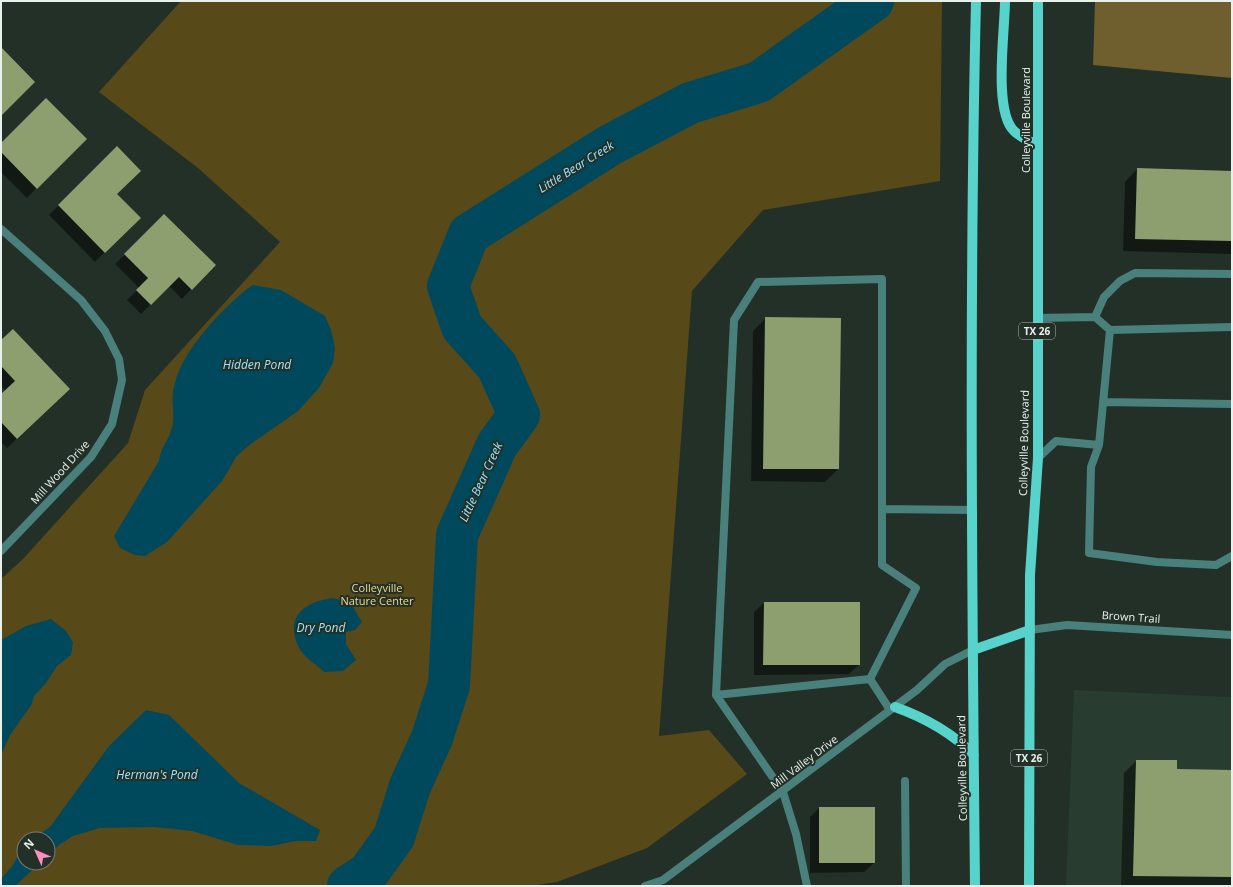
<svg xmlns="http://www.w3.org/2000/svg" width="1233" height="887" viewBox="0 0 1233 887" font-family="'Open Sans',sans-serif">
	<style>
		.built { fill: #283c30 }
		.green { fill: #584919; fill-rule: evenodd }
		.forest { fill: #6f5f2f }
		.water { fill: #00495c }
		.shadow { fill: #0007 }
		.lines { fill: none; stroke-linecap: round; stroke-linejoin: round }
		.river { stroke: #00495c; stroke-width: 42 }
		.building { fill: #8e9f6f }
		.service { stroke: #49807b; stroke-width: 8 }
		.minor { stroke: #49807b; stroke-width: 8 }
		.tertiary { stroke: #49807b; stroke-width: 8 }
		.primary { stroke: #57d3cb; stroke-width: 10 }
		.labels { text-anchor: middle; stroke-width: 4; stroke-linejoin: round; paint-order: stroke }
		.shield { fill: #233028; stroke: #aeb7b1; stroke-width: 1 }
		.shield-label { font-size: 10px; font-weight: bold; fill: #e9f1ec }
		.street-label { font-size: 11px; fill: #e9f1ec; stroke: #233028 }
		.park-label { font-size: 11px; fill: #f2d88c; stroke: #233028 }
		.water-label { font-size: 12px; font-style: italic; fill: #9ce4fd; stroke: #233028 }
	</style>
	<rect width="100%" height="100%" fill="#233028"/>
	<path class="built" d="M1074,690L1232,697V886H1066Z"/>
	<path class="green" d="M181,1H942L940,181L763,210L692,291L659,736L709,730L747,774L647,848L557,882L530,886H1V579L23,559L128,443L145,390L280,242L198,168L99,92ZM24,839H48V863H24Z"/>
	<path class="forest" d="M1095,1H1232V78L1093,65Z"/>
	<path class="water" d="M253,285L281,290L325,316L331,330L335,348L333,363L319,388L298,411L248,446L236,457L222,481L167,542L145,556L135,555L120,548L114,536L159,461C161,446 167,443 171,431C176,417 171,404 173,392C178,362 196,341 215,319C228,306 238,295 253,285Z
		M332,598L350,602L362,622L355,630L346,632V644L356,660L343,671L324,672C317,665 304,657 299,648C284,617 304,602 332,598Z
		M51,619L66,631L73,642L71,655L57,666L46,683L34,696L32,704L10,735L1,755V640L26,626Z
		M146,710L169,715L239,783L320,830L316,841H296L271,846L238,845L192,831L154,827L100,828L73,836L60,844L48,855V839H32L50,827L109,746Z
		M24,845V863H40L15,886H1V879L13,865Z"/>
	<path class="shadow" d="M85,139L27,198L1,172V145Z
		M117,148L116,194L139,218L95,262L49,215Z
		M1137,169L1232,172V254L1123,251L1125,182Z
		M164,216L214,265L182,299L169,286L141,314L127,300L139,288L115,264Z
		M766,318L838,469L825,482L751,481L753,331Z
		M1,342L59,399L7,448L1,442V396L6,391L1,386Z
		M764,603L859,665L849,674L754,675V612Z
		M1136,761L1176,770L1232,771V886H1121L1124,773Z
		M819,808L874,863L864,872L810,873V817Z"/>
	<g class="lines">
		<path class="river" d="M348,886L368,873L394,837L410,786L432,738L449,685L457,535L497,445L519,415L497,366L462,327L448,286L469,234L610,145L690,103L759,82L873,1"/>
	</g>
	<path class="building" d="M1,47L35,82L1,116Z
		M46,98L87,139L37,189L1,152V143Z
		M117,146L141,171L117,194L141,218L105,253L58,205Z
		M1137,168L1232,171V241L1135,239Z
		M164,214L216,265L192,290L179,277L151,305L136,290L148,278L124,254Z
		M765,317L841,318L839,469H763Z
		M13,329L70,389L17,439L1,422V394L15,381L1,366V340Z
		M764,602H860V665H763Z
		M1136,760H1177V769L1232,770V877L1133,876Z
		M819,807H875V863H819Z"/>
	<g class="lines">
		<path class="service" d="M1095,317L1104,297L1120,281L1135,273L1232,274
			M1037,318L1095,317L1110,330L1099,445L1091,467L1089,553L1157,562L1216,565L1232,556
			M1110,330L1232,327
			M1103,402L1232,404
			M1038,458L1056,441L1099,445
			M882,509L972,510
			M716,695L870,679
			M905,781L906,886
			M807,886L796,834L783,792L716,695L734,320L758,282L882,279V565L916,588L870,679L890,710"/>
		<path class="minor" d="M1,229L81,300L105,331L119,359L122,380L112,424L91,457L1,551
			M645,886L663,880L917,690L945,664L973,650"/>
		<path class="tertiary" d="M1030,630L1067,625L1232,635"/>
		<path class="primary" d="M1005,1C1005,30 993,111 1014,131C1020,137 1029,141 1037,145
			M973,650L1030,630
			M895,707C926,718 951,732 974,755
			M975,886C972,591 969,296 976,1
			M1029,886L1030,575L1038,458V1"/>
	</g>
	<g class="labels">
		<g class="shield">
			<rect x="1019" y="323" width="36" height="16" rx="3"/>
			<rect x="1011" y="750" width="36" height="16" rx="3"/>
		</g>
		<g class="shield-label">
			<text x="1037" y="335">TX 26</text>
			<text x="1029" y="762">TX 26</text>
		</g>
		<g class="street-label">
			<text transform="translate(1026 120) rotate(-90)" y="4">Colleyville Boulevard</text>
			<text transform="translate(1024 443) rotate(-89)" y="4">Colleyville Boulevard</text>
			<text transform="translate(60 472) rotate(-48)" y="4">Mill Wood Drive</text>
			<text transform="translate(1131 617) rotate(4)" y="4">Brown Trail</text>
			<text transform="translate(804 762) rotate(-37)" y="4">Mill Valley Drive</text>
			<text transform="translate(962 768) rotate(-91)" y="4">Colleyville Boulevard</text>
		</g>
		<g class="park-label">
			<text x="377" y="592">Colleyville<tspan x="377" dy="13">Nature Center</tspan></text>
		</g>
		<g class="water-label">
			<text transform="translate(576 167) rotate(-32)" y="4">Little Bear Creek</text>
			<text x="257" y="369">Hidden Pond</text>
			<text transform="translate(481 482) rotate(-65)" y="4">Little Bear Creek</text>
			<text x="321" y="632">Dry Pond</text>
			<text x="157" y="779">Herman's Pond</text>
		</g>
	</g>
	<rect width="1233" height="887" fill="none" stroke="#e9f1ec" stroke-width="4"/>
	<g transform="translate(36 851) rotate(315)"><circle r="19" fill="#233028" stroke="#727d76"/>
	<path d="M0-3L7 15L0 10L-7 15Z" fill="#fd8ebf"/>
	<text y="-6" font-size="11" font-weight="bold" text-anchor="middle" fill="#e9f1ec">N</text>
	</g>
</svg>
